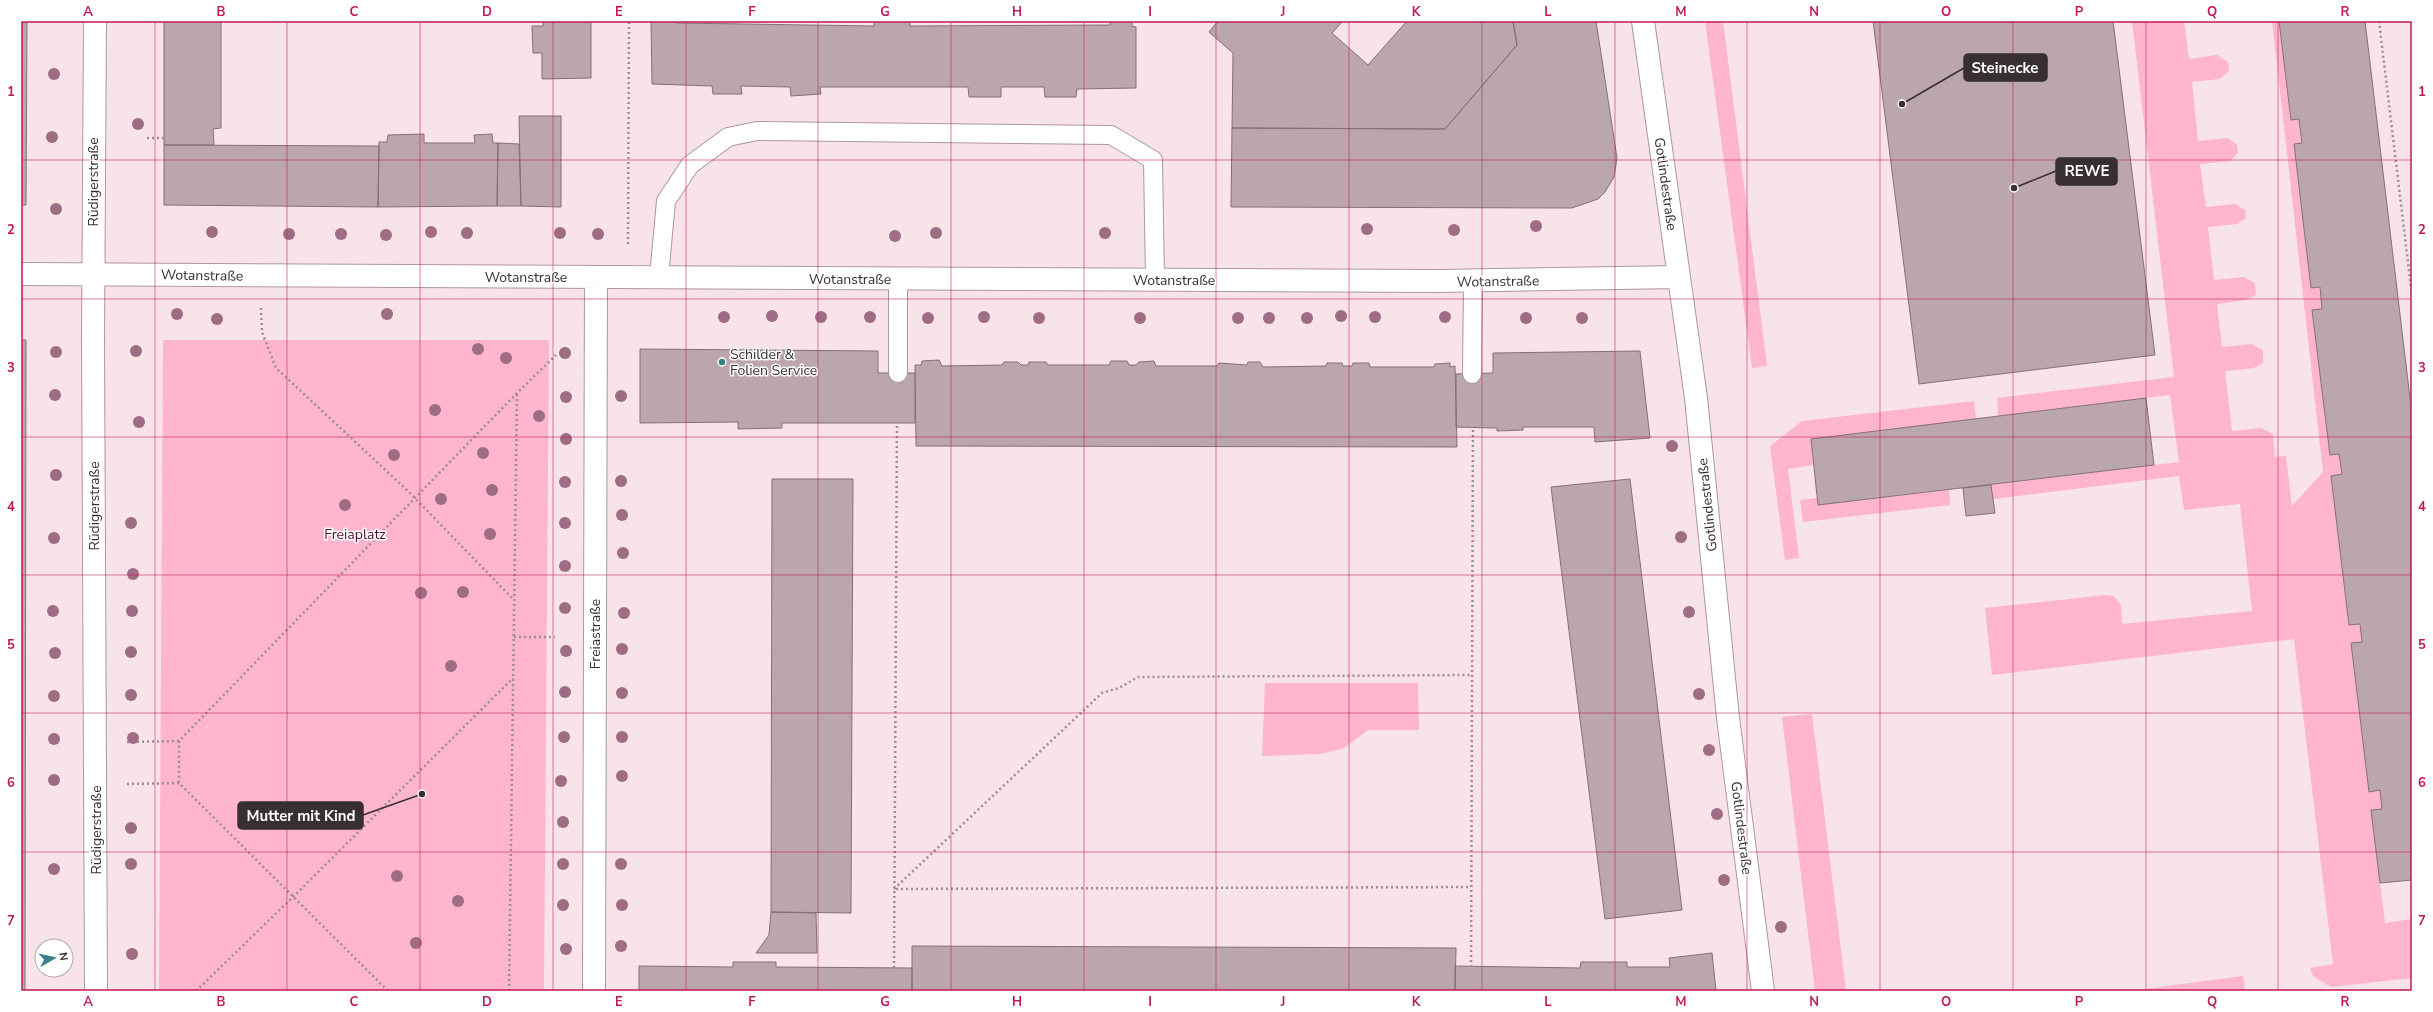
<svg xmlns="http://www.w3.org/2000/svg" width="2433" height="1012" viewBox="0 0 2433 1012" font-family="'Nunito Sans',sans-serif">
	<style>
		.green { fill: #feb5cd }
		.building { fill: #bba6ac; stroke: #837076 }
		.lines { fill: none; stroke-linecap: round; stroke-linejoin: round }
		.service-casing { stroke: #ac989e; stroke-width: 20 }
		.minor-casing { stroke: #ac989e; stroke-width: 24 }
		.tertiary-casing { stroke: #ac989e; stroke-width: 24 }
		.path { stroke: #9c8d91; stroke-width: 2.5; stroke-dasharray: 2 3; stroke-linecap: butt }
		.service { stroke: #fff; stroke-width: 18 }
		.minor { stroke: #fff; stroke-width: 22 }
		.tertiary { stroke: #fff; stroke-width: 22 }
		.tree { fill: #9f6d83 }
		.grid { fill: none; stroke: #c2185b; stroke-width: 1; stroke-opacity: 0.55 }
		.poi-dot { fill: #39808a; stroke: #fff; stroke-width: 1.5 }
		.labels { text-anchor: middle; stroke-width: 3; stroke-linejoin: round; paint-order: stroke }
		.street-label { font-size: 14px; fill: #372f31; stroke: #fff }
		.poi-label { font-size: 14px; fill: #372f31; stroke: #fff; text-anchor: start }
		.park-label { font-size: 14px; fill: #570d30; stroke: #fff }
		.leader { fill: none; stroke: #372f31; stroke-width: 1.5 }
		.callout-dot { fill: #372f31; stroke: #fff; stroke-width: 1.5 }
		.callout { fill: #372f31; stroke: #372f31; stroke-width: 1.5 }
		.callout-label { font-size: 15px; text-anchor: middle; font-weight: bold; fill: #fff }
		.neatline { fill: none; stroke: #c2185b; stroke-width: 1.5 }
		.grid-label { font-size: 13px; text-anchor: middle; font-weight: bold; fill: #c2185b }
	</style>
	<rect width="100%" height="100%" fill="#f8e3e9"/>
	<path class="green" d="M1705,21H1723L1767,366L1752,368Z
		M2132,21H2184L2189,59L2217,55L2228,62L2229,71L2220,79L2192,82L2198,141L2227,138L2237,144L2238,153L2230,161L2200,164L2206,207L2235,204L2245,210L2246,218L2237,224L2208,227L2214,280L2244,277L2255,283L2256,295L2246,300L2217,304L2222,347L2251,344L2263,350V363L2254,368L2225,371L2232,431L2261,428L2273,434L2275,457L2286,456L2292,506L2323,472L2272,21H2279L2291,120L2299,119L2302,143L2294,144L2311,288L2320,287L2322,309L2312,311L2330,455L2339,454L2342,474L2331,476L2349,624H2360L2362,642L2351,643L2369,791L2380,790L2382,809L2371,810L2385,923L2412,919V978L2331,987L2313,976L2310,968L2333,964L2294,639L1992,675L1985,608L2106,595L2114,596L2121,605L2122,624L2252,611L2240,504L2184,510L2179,476L1993,499L1991,485L2179,462L2170,395L1998,416L1997,398L2174,377Z
		M163,340H549L544,991H159Z
		M1974,401L1976,419L1811,439L1813,465L1788,469L1799,558L1785,560L1770,446L1802,421Z
		M1949,490L1950,505L1803,522L1800,500L1817,498L1819,505Z
		M1265,683H1418L1419,730H1368L1344,748L1321,754L1262,756Z
		M1812,714L1846,991H1815L1782,717Z
		M2243,976L2245,991H2129Z"/>
	<path class="building" d="M21,21H27L26,205H21Z
		M164,21H221V128L213,129L214,145H164Z
		M543,21H591V78L542,79V53H533L532,26H543Z
		M655,21H677V23L874,26V21H910V26L1110,25V21H1132V26L1136,27V88L1077,89L1076,97H1045L1044,87H1001V97H969L968,87H820L821,94L791,96L790,87L741,86L742,94H713L712,86L652,84L651,22Z
		M1218,21H1343L1332,33L1368,65L1407,21H1513L1517,45L1445,129L1232,128L1233,53L1209,32Z
		M1513,21H1596L1617,158L1614,177L1605,192L1598,199L1572,208L1231,207L1232,128L1445,129L1517,45Z
		M1873,21H2113L2155,355L1919,384Z
		M2279,21H2365L2412,415V880L2380,883L2371,810L2382,809L2380,790L2369,792L2351,643L2362,642L2360,624L2349,625L2331,476L2342,474L2339,454L2330,455L2312,310L2322,309L2320,287L2311,288L2294,144L2302,143L2299,119L2291,120Z
		M519,116H561V207L521,206Z
		M424,134V143H475L474,135L492,134L493,143H498L497,206L378,207L379,142H387L388,135Z
		M498,143L519,144L521,206H497Z
		M164,145L379,146L378,207L164,205Z
		M21,340H26L25,991H21Z
		M640,349L878,351V373H915V423H782V428L738,429V422L640,423Z
		M1640,351L1650,438L1595,442L1594,427H1523V430L1497,431V428H1494L1456,427V374L1493,373V353Z
		M939,360L942,366L1002,365L1004,362H1018L1021,365H1028L1029,362H1046L1048,365H1109L1111,361H1127L1129,365H1136L1139,362L1154,361L1156,366H1217L1219,363L1247,365L1248,362H1260L1263,367L1326,366L1327,363H1342L1343,366H1352L1353,363H1369L1370,367H1434L1435,364L1450,363V367L1455,366L1457,447L916,446L915,365H921L922,361Z
		M2146,398L2154,465L1818,505L1811,439Z
		M772,479H853L851,913L771,912Z
		M1630,479L1682,910L1605,919L1551,487Z
		M1991,485L1995,513L1966,516L1963,488Z
		M771,912L816,913L817,953H756L769,935Z
		M912,946L1456,948L1455,991H912Z
		M1712,953L1716,991H1455V966L1580,968L1581,962H1627V967H1670L1669,958Z
		M733,962H776V967L912,968V991H639V966L733,967Z"/>
	<g class="lines">
		<g class="service-casing">
			<path id="service" d="M659,277L666,201L690,165L728,137L757,131L1111,135L1153,160L1155,280
				M898,373V279
				M1472,374L1473,281"/>
		</g>
		<g class="minor-casing">
			<path id="minor" d="M1643,21L1696,398L1728,718L1763,991
				M21,274L1439,281L1679,277
				M594,991L596,277"/>
		</g>
		<g class="tertiary-casing">
			<path id="tertiary" d="M95,21L93,339L96,991"/>
		</g>
		<path class="path" d="M2379,21L2412,296
			M147,138H164
			M628,244L629,21
			M261,308L262,332L276,368L409,492L514,600
			M514,637H555
			M127,742L179,741
			M127,784L179,783
			M894,889L1102,693L1119,688L1138,677L1472,675
			M896,889L1471,887
			M1471,967L1473,427
			M894,968L897,424
			M196,991L293,897L513,678
			M388,991L179,783V741L517,393L556,355
			M509,991L517,393"/>
		<use href="#service" class="service"/>
		<use href="#minor" class="minor"/>
		<use href="#tertiary" class="tertiary"/>
	</g>
	<g class="tree">
		<circle cx="54" cy="74" r="6"/>
		<circle cx="138" cy="124" r="6"/>
		<circle cx="52" cy="137" r="6"/>
		<circle cx="56" cy="209" r="6"/>
		<circle cx="1536" cy="226" r="6"/>
		<circle cx="1367" cy="229" r="6"/>
		<circle cx="1454" cy="230" r="6"/>
		<circle cx="212" cy="232" r="6"/>
		<circle cx="431" cy="232" r="6"/>
		<circle cx="467" cy="233" r="6"/>
		<circle cx="560" cy="233" r="6"/>
		<circle cx="936" cy="233" r="6"/>
		<circle cx="1105" cy="233" r="6"/>
		<circle cx="289" cy="234" r="6"/>
		<circle cx="341" cy="234" r="6"/>
		<circle cx="598" cy="234" r="6"/>
		<circle cx="386" cy="235" r="6"/>
		<circle cx="895" cy="236" r="6"/>
		<circle cx="177" cy="314" r="6"/>
		<circle cx="387" cy="314" r="6"/>
		<circle cx="772" cy="316" r="6"/>
		<circle cx="1341" cy="316" r="6"/>
		<circle cx="724" cy="317" r="6"/>
		<circle cx="821" cy="317" r="6"/>
		<circle cx="870" cy="317" r="6"/>
		<circle cx="984" cy="317" r="6"/>
		<circle cx="1375" cy="317" r="6"/>
		<circle cx="1445" cy="317" r="6"/>
		<circle cx="928" cy="318" r="6"/>
		<circle cx="1039" cy="318" r="6"/>
		<circle cx="1140" cy="318" r="6"/>
		<circle cx="1238" cy="318" r="6"/>
		<circle cx="1269" cy="318" r="6"/>
		<circle cx="1307" cy="318" r="6"/>
		<circle cx="1526" cy="318" r="6"/>
		<circle cx="1582" cy="318" r="6"/>
		<circle cx="217" cy="319" r="6"/>
		<circle cx="478" cy="349" r="6"/>
		<circle cx="136" cy="351" r="6"/>
		<circle cx="56" cy="352" r="6"/>
		<circle cx="565" cy="353" r="6"/>
		<circle cx="506" cy="358" r="6"/>
		<circle cx="55" cy="395" r="6"/>
		<circle cx="621" cy="396" r="6"/>
		<circle cx="566" cy="397" r="6"/>
		<circle cx="435" cy="410" r="6"/>
		<circle cx="539" cy="416" r="6"/>
		<circle cx="139" cy="422" r="6"/>
		<circle cx="566" cy="439" r="6"/>
		<circle cx="1672" cy="446" r="6"/>
		<circle cx="483" cy="453" r="6"/>
		<circle cx="394" cy="455" r="6"/>
		<circle cx="56" cy="475" r="6"/>
		<circle cx="621" cy="481" r="6"/>
		<circle cx="565" cy="482" r="6"/>
		<circle cx="492" cy="490" r="6"/>
		<circle cx="441" cy="499" r="6"/>
		<circle cx="345" cy="505" r="6"/>
		<circle cx="622" cy="515" r="6"/>
		<circle cx="131" cy="523" r="6"/>
		<circle cx="565" cy="523" r="6"/>
		<circle cx="490" cy="534" r="6"/>
		<circle cx="1681" cy="537" r="6"/>
		<circle cx="54" cy="538" r="6"/>
		<circle cx="623" cy="553" r="6"/>
		<circle cx="565" cy="566" r="6"/>
		<circle cx="133" cy="574" r="6"/>
		<circle cx="463" cy="592" r="6"/>
		<circle cx="421" cy="593" r="6"/>
		<circle cx="565" cy="608" r="6"/>
		<circle cx="53" cy="611" r="6"/>
		<circle cx="132" cy="611" r="6"/>
		<circle cx="1689" cy="612" r="6"/>
		<circle cx="624" cy="613" r="6"/>
		<circle cx="622" cy="649" r="6"/>
		<circle cx="566" cy="651" r="6"/>
		<circle cx="131" cy="652" r="6"/>
		<circle cx="55" cy="653" r="6"/>
		<circle cx="451" cy="666" r="6"/>
		<circle cx="565" cy="692" r="6"/>
		<circle cx="622" cy="693" r="6"/>
		<circle cx="1699" cy="694" r="6"/>
		<circle cx="131" cy="695" r="6"/>
		<circle cx="54" cy="696" r="6"/>
		<circle cx="564" cy="737" r="6"/>
		<circle cx="622" cy="737" r="6"/>
		<circle cx="133" cy="738" r="6"/>
		<circle cx="54" cy="739" r="6"/>
		<circle cx="1709" cy="750" r="6"/>
		<circle cx="622" cy="776" r="6"/>
		<circle cx="54" cy="780" r="6"/>
		<circle cx="561" cy="781" r="6"/>
		<circle cx="1717" cy="814" r="6"/>
		<circle cx="563" cy="822" r="6"/>
		<circle cx="131" cy="828" r="6"/>
		<circle cx="131" cy="864" r="6"/>
		<circle cx="563" cy="864" r="6"/>
		<circle cx="621" cy="864" r="6"/>
		<circle cx="54" cy="869" r="6"/>
		<circle cx="397" cy="876" r="6"/>
		<circle cx="1724" cy="880" r="6"/>
		<circle cx="458" cy="901" r="6"/>
		<circle cx="563" cy="905" r="6"/>
		<circle cx="622" cy="905" r="6"/>
		<circle cx="1781" cy="927" r="6"/>
		<circle cx="416" cy="943" r="6"/>
		<circle cx="621" cy="946" r="6"/>
		<circle cx="566" cy="949" r="6"/>
		<circle cx="132" cy="954" r="6"/>
	</g>
	<path class="grid" d="M155,21V991M287,21V991M420,21V991M553,21V991M686,21V991M818,21V991M951,21V991M1084,21V991M1216,21V991M1349,21V991M1482,21V991M1615,21V991M1747,21V991M1880,21V991M2013,21V991M2146,21V991M2278,21V991M21,160H2412M21,299H2412M21,437H2412M21,575H2412M21,713H2412M21,852H2412"/>
	<circle class="poi-dot" cx="722" cy="362" r="4"/>
	<g class="labels">
		<g class="street-label">
			<text transform="translate(93 182) rotate(-90)" y="5">Rüdigerstraße</text>
			<text transform="translate(1666 184) rotate(82)" y="5">Gotlindestraße</text>
			<text transform="translate(202 275) rotate(1)" y="5">Wotanstraße</text>
			<text x="526" y="282">Wotanstraße</text>
			<text x="850" y="284">Wotanstraße</text>
			<text x="1174" y="285">Wotanstraße</text>
			<text transform="translate(1498 281) rotate(-1)" y="5">Wotanstraße</text>
			<text transform="translate(1707 505) rotate(-96)" y="5">Gotlindestraße</text>
			<text transform="translate(94 506) rotate(-90)" y="5">Rüdigerstraße</text>
			<text transform="translate(595 634) rotate(-90)" y="5">Freiastraße</text>
			<text transform="translate(1742 828) rotate(83)" y="5">Gotlindestraße</text>
			<text transform="translate(96 830) rotate(-90)" y="5">Rüdigerstraße</text>
		</g>
		<g class="poi-label">
			<text x="730" y="359">Schilder &amp;<tspan x="730" dy="16">Folien Service</tspan></text>
		</g>
		<g class="park-label">
			<text x="355" y="539">Freiaplatz</text>
		</g>
	</g>
	<path class="leader" d="M1902 104L1964 68M2014 188L2056 171M422 794L363 815"/>
	<g class="callout-dot">
		<circle cx="1902" cy="104" r="4"/>
		<circle cx="2014" cy="188" r="4"/>
		<circle cx="422" cy="794" r="4"/>
	</g>
	<g class="callout">
		<rect x="1964" y="54" width="83" height="27" rx="4"/>
		<rect x="2056" y="158" width="61" height="27" rx="4"/>
		<rect x="238" y="802" width="125" height="27" rx="4"/>
	</g>
	<g class="callout-label">
		<text x="2005" y="73">Steinecke</text>
		<text x="2087" y="176">REWE</text>
		<text x="301" y="821">Mutter mit Kind</text>
	</g>
	<rect width="2433" height="1012" fill="none" stroke="#ffffff" stroke-width="44"/>
	<g transform="translate(54 958) rotate(81)"><circle r="19" fill="#ffffff" stroke="#afacad"/>
	<path d="M0-3L7 15L0 10L-7 15Z" fill="#39808a"/>
	<text y="-6" font-size="11" font-weight="bold" text-anchor="middle" fill="#372f31">N</text>
	</g>
	<rect x="22" y="22" width="2389" height="968" class="neatline"/>
	<g class="grid-label">
		<text x="88" y="16">A</text>
		<text x="221" y="16">B</text>
		<text x="354" y="16">C</text>
		<text x="487" y="16">D</text>
		<text x="619" y="16">E</text>
		<text x="752" y="16">F</text>
		<text x="885" y="16">G</text>
		<text x="1017" y="16">H</text>
		<text x="1150" y="16">I</text>
		<text x="1283" y="16">J</text>
		<text x="1416" y="16">K</text>
		<text x="1548" y="16">L</text>
		<text x="1681" y="16">M</text>
		<text x="1814" y="16">N</text>
		<text x="1946" y="16">O</text>
		<text x="2079" y="16">P</text>
		<text x="2212" y="16">Q</text>
		<text x="2345" y="16">R</text>
		<text x="11" y="96">1</text>
		<text x="2422" y="96">1</text>
		<text x="11" y="234">2</text>
		<text x="2422" y="234">2</text>
		<text x="11" y="372">3</text>
		<text x="2422" y="372">3</text>
		<text x="11" y="511">4</text>
		<text x="2422" y="511">4</text>
		<text x="11" y="649">5</text>
		<text x="2422" y="649">5</text>
		<text x="11" y="787">6</text>
		<text x="2422" y="787">6</text>
		<text x="11" y="925">7</text>
		<text x="2422" y="925">7</text>
		<text x="88" y="1006">A</text>
		<text x="221" y="1006">B</text>
		<text x="354" y="1006">C</text>
		<text x="487" y="1006">D</text>
		<text x="619" y="1006">E</text>
		<text x="752" y="1006">F</text>
		<text x="885" y="1006">G</text>
		<text x="1017" y="1006">H</text>
		<text x="1150" y="1006">I</text>
		<text x="1283" y="1006">J</text>
		<text x="1416" y="1006">K</text>
		<text x="1548" y="1006">L</text>
		<text x="1681" y="1006">M</text>
		<text x="1814" y="1006">N</text>
		<text x="1946" y="1006">O</text>
		<text x="2079" y="1006">P</text>
		<text x="2212" y="1006">Q</text>
		<text x="2345" y="1006">R</text>
	</g>
</svg>
